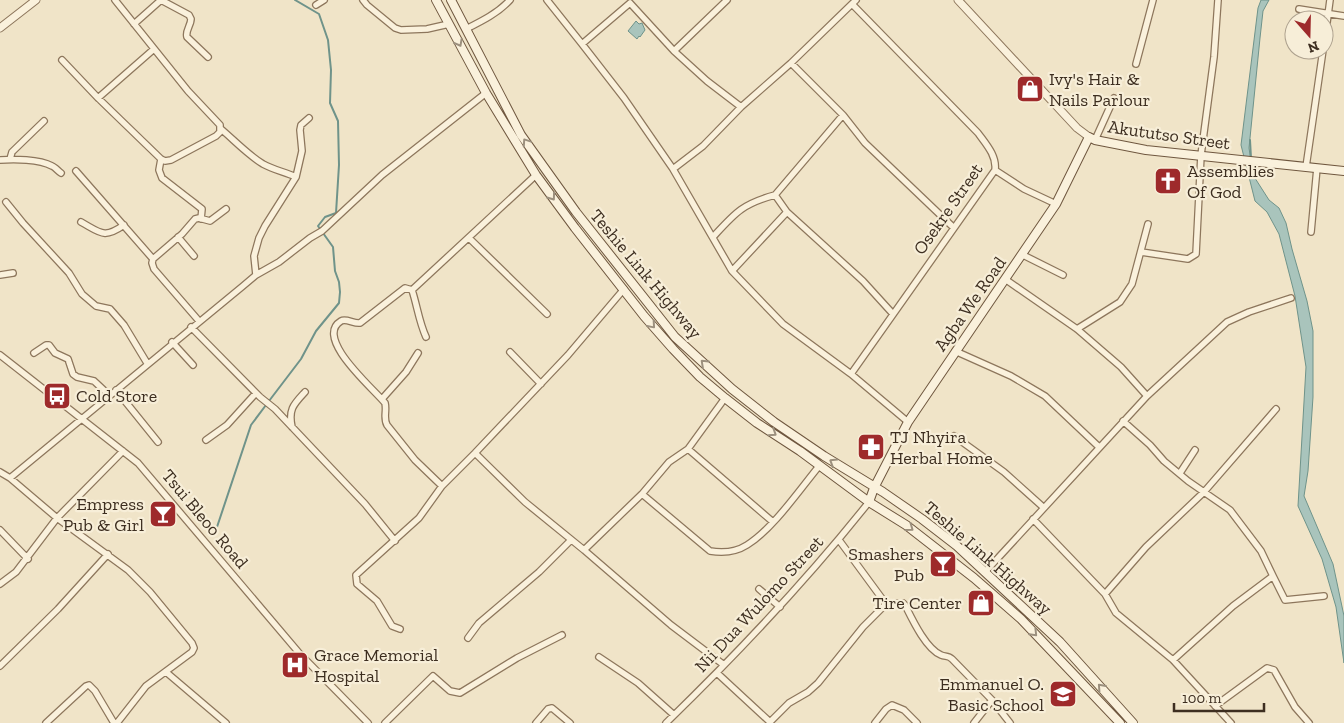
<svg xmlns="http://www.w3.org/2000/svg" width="1344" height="723" viewBox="0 0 1344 723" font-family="'Zilla Slab',serif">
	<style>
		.water { fill: #a9c4bc; stroke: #6f938a }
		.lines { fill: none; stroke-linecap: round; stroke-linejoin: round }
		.stream { stroke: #6f938a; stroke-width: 2 }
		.minor-casing { stroke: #8d765c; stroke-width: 8 }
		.tertiary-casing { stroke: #8d765c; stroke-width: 9 }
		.secondary-casing { stroke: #6f573f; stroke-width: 10 }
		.minor { stroke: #faf1dc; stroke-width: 5.5 }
		.tertiary { stroke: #faf1dc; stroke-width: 7 }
		.secondary { stroke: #faf1dc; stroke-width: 8 }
		.oneway { stroke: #9c907e }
		.labels { text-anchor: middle; stroke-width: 4.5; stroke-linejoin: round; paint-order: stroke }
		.poi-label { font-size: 18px; fill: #3d2e20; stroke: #f7eed8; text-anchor: start }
		.street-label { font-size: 18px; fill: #3d2e20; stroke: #f7eed8 }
	</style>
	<rect width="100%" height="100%" fill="#f0e4c8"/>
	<path class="water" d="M1261,0H1269L1263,11L1260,38L1249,148L1253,175L1269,200L1279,208L1286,223L1292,249L1307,301L1313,331V397L1308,471L1304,496L1333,564L1344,616V663L1336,607L1322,559L1298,506L1306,367L1295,296L1279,234L1267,212L1255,201L1241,145L1258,8Z
		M636,21L639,24L642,23L645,30L640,37L639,36L637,39L628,31Z"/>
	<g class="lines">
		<path class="stream" d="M1250,140L1251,158
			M269,401L301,359L316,331L339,303L340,292L339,282L335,271L333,247L318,226L325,217L336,213L339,165L338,121L330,103L331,70L328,40L319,14L295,0
			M217,527L251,425L266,405"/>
		<g class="minor-casing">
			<path id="minor" d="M161,0L189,15L191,19C191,25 185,31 187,37L208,57
				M363,0L367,5L395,28L401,30L427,29L449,24
				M547,0L582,44L630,3L674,51L707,81L741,107
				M856,0L791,63L741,107L703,146L673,169L732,271L783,324L851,374L908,422
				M316,5L324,0
				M1299,9L1344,16
				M134,24L161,0
				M466,29C482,21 498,13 510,0
				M582,44L624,98L673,169
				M1324,45L1330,0
				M674,51L727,0
				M62,60L98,98L161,159L165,161L171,160L216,136L220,132V125L188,91L115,0
				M791,63L843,115L865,143L954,228
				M1136,64L1153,0
				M98,98L154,49
				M843,115L775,195L787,212L863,281L893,314
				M221,129C234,140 248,155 263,164C274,170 285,172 296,177
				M1095,140L1114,98
				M10,159L12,152L44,121
				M161,159L159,170L162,178L202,209L201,219
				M0,160C14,159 39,159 52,166C55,167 58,171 61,173
				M1306,167L1323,50
				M995,170L1024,189L1056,204
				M76,171L153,259L152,263L154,269L199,321
				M6,202L23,223L69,273L82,294L96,306L110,309L124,325L147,363
				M81,222C101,233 104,239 124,225
				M1311,232L1317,168
				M178,237L194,256
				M713,237C735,213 742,204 775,195
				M469,238L547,314
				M1141,252L1188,259L1196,254L1201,155L1214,57L1218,0
				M1023,255L1063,275
				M153,259L182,234L195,219L199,218L210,221L226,209
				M732,271L787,212
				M0,275L13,273
				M256,275L254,256L259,238L265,226L296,177L302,151L300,130L301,125L309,118
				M1005,279L1077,329L1121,367L1147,396
				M412,290C417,305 419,322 426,337
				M191,327L260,397L275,409L365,504L395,541
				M1077,329L1120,302L1132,284L1148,224
				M172,342L193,365
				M955,351L1011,376L1045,396L1099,447
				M510,352L541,384
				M34,353L46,345H49L55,353L68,359L73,374L77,377L94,381L109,395
				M0,355L138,463L300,654L368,723
				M851,374L995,170C997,156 986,144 978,133L852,4
				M116,390L158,442
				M382,399L406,372L418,353
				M292,427C288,409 294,404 305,392
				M954,436L1004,472L1043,507
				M206,440L227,425L256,393
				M688,449L773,522
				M475,453L525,502L584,550L671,625L724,665
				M0,472L10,478L57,518L128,570L150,592L192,643L194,648L192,652L146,686L117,723
				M1180,473L1195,450
				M10,478L243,286L256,275L279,262L310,238L322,231L382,175L486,93
				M442,486L415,460L387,425C383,418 387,411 385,403C375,390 313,338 341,321C346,318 354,324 360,323L405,288L412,290L536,175
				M642,494L669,462L688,449L725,398
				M1033,519L1105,594L1116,613L1173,660L1233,606L1273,576L1261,551L1230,510L1188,481L1164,461L1150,445L1123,421
				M0,530L28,559
				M839,540L886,604L903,603L905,605C912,619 926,649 941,655C945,657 948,655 952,659L992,700L1010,723
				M584,550L642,494L710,551C722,553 736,552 747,545C773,529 800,489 820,465
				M986,571L1147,396L1227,322L1249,312L1291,298
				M1273,576L1285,600L1324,596
				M0,584L16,572L57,518L123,451
				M759,589L780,607
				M1105,594L1146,547L1204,492L1276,409
				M400,629L392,626L377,601L357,584L356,575L419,518L442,486L475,453L568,355L624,289
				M468,638L479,623L539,572L571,540
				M599,657L638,683L674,715
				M1173,660L1231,723
				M0,666L58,609L108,554
				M166,672L226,723
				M717,673L770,722L789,703L808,692L818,683L863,627L886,604
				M1215,706L1267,668L1274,670L1295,707L1309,723
				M46,723L86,686L89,685L95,691L114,723
				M385,723L433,676L450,691L460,693L517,658L562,635
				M536,723L548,709L552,708L570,723
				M666,723C738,653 807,580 869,502
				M875,723L886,709L892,705L904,710L917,723
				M974,723L992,700"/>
		</g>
		<g class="tertiary-casing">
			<path id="tertiary" d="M958,0L1077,128L1089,137
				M0,28L36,0"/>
		</g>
		<g class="secondary-casing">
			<path id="secondary" d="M436,0L486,93L536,175L575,228L644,316L673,349L700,377L725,398L757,423L800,451L869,502L906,525L974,578L1021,619L1120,723
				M451,0L521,135L576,212L675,337L732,389L774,422L824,456L883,492L922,519L957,546L1060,642L1133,723
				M869,502L874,488L908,422L1056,204L1089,137L1095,140L1146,150L1344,171"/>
		</g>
		<use href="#minor" class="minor"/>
		<use href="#tertiary" class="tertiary"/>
		<use href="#secondary" class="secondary"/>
	</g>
	<defs><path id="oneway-chevron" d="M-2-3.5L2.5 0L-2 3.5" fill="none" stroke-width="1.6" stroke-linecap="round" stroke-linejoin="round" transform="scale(1.25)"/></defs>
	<g class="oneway">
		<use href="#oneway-chevron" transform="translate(459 43) rotate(62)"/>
		<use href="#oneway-chevron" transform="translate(526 142) rotate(-124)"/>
		<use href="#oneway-chevron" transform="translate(552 197) rotate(54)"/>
		<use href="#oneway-chevron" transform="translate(652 325) rotate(49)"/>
		<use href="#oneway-chevron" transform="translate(704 363) rotate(-137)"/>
		<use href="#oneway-chevron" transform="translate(773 433) rotate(33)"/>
		<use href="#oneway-chevron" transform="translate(833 462) rotate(-148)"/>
		<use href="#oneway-chevron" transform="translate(910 528) rotate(36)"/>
		<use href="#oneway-chevron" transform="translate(1034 633) rotate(46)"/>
		<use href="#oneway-chevron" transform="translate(1101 687) rotate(-132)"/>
	</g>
	<defs>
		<g id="shop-square" transform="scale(1.4375)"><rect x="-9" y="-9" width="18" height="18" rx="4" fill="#9e2a2b" stroke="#f7eed8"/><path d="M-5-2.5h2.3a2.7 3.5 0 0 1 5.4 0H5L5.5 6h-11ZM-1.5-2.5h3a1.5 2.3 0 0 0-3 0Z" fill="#fff"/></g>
		<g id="church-square" transform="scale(1.4375)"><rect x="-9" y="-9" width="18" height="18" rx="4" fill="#9e2a2b" stroke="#f7eed8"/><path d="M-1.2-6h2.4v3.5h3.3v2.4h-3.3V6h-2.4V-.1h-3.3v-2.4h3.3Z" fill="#fff"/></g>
		<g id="bus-square" transform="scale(1.4375)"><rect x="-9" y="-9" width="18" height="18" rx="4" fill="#9e2a2b" stroke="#f7eed8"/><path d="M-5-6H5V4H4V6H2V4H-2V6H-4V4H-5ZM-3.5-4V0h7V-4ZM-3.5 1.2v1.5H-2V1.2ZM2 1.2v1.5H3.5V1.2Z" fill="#fff"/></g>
		<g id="pharmacy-square" transform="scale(1.4375)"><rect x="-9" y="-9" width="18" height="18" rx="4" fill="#9e2a2b" stroke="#f7eed8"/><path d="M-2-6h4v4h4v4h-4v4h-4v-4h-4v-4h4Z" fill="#fff"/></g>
		<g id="bar-square" transform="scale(1.4375)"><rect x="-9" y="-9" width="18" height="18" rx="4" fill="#9e2a2b" stroke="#f7eed8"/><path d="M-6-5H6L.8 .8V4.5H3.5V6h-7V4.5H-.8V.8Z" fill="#fff"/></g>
		<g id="hospital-square" transform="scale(1.4375)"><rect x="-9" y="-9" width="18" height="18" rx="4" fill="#9e2a2b" stroke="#f7eed8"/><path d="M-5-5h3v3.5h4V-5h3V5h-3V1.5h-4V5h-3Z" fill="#fff"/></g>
		<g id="school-square" transform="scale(1.4375)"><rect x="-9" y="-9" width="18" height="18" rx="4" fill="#9e2a2b" stroke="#f7eed8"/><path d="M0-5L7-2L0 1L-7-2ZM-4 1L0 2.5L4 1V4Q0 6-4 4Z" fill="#fff"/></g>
	</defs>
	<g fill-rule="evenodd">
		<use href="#shop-square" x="1030" y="89"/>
		<use href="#church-square" x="1168" y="181"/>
		<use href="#bus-square" x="57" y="396"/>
		<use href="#pharmacy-square" x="871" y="447"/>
		<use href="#bar-square" x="163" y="514"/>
		<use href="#bar-square" x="943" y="564"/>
		<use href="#shop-square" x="981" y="603"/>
		<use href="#hospital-square" x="295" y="665"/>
		<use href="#school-square" x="1063" y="694"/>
	</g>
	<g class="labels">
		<g class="poi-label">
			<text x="1049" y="85">Ivy's Hair &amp;<tspan x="1049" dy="21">Nails Parlour</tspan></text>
			<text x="1187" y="177">Assemblies<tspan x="1187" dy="21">Of God</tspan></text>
			<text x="76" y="402">Cold Store</text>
			<text x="890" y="443">TJ Nhyira<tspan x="890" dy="21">Herbal Home</tspan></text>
			<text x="144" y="510" text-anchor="end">Empress<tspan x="144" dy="21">Pub &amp; Girl</tspan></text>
			<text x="924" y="560" text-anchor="end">Smashers<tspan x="924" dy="21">Pub</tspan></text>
			<text x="962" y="609" text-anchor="end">Tire Center</text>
			<text x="314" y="661">Grace Memorial<tspan x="314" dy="21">Hospital</tspan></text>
			<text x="1044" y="690" text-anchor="end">Emmanuel O.<tspan x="1044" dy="21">Basic School</tspan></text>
		</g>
		<g class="street-label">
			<text transform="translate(1169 135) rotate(8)" y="6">Akututso Street</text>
			<text transform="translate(948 209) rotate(-55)" y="6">Osekre Street</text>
			<text transform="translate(646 274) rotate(50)" y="6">Teshie Link Highway</text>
			<text transform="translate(970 304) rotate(-55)" y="6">Agba We Road</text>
			<text transform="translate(205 519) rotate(50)" y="6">Tsui Bleoo Road</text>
			<text transform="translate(988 558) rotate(41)" y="6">Teshie Link Highway</text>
			<text transform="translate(759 604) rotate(-47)" y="6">Nii Dua Wulomo Street</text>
		</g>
	</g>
	<g transform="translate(1309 35) rotate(160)"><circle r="24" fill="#f7eed8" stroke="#ada18e"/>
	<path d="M0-4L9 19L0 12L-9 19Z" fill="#9e2a2b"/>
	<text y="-8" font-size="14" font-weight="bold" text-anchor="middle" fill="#3d2e20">N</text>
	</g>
	<path d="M1174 703v8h90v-8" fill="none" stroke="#3d2e20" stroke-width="2.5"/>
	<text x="1182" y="703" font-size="15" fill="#3d2e20" stroke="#f7eed8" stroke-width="4" paint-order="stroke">100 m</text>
</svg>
